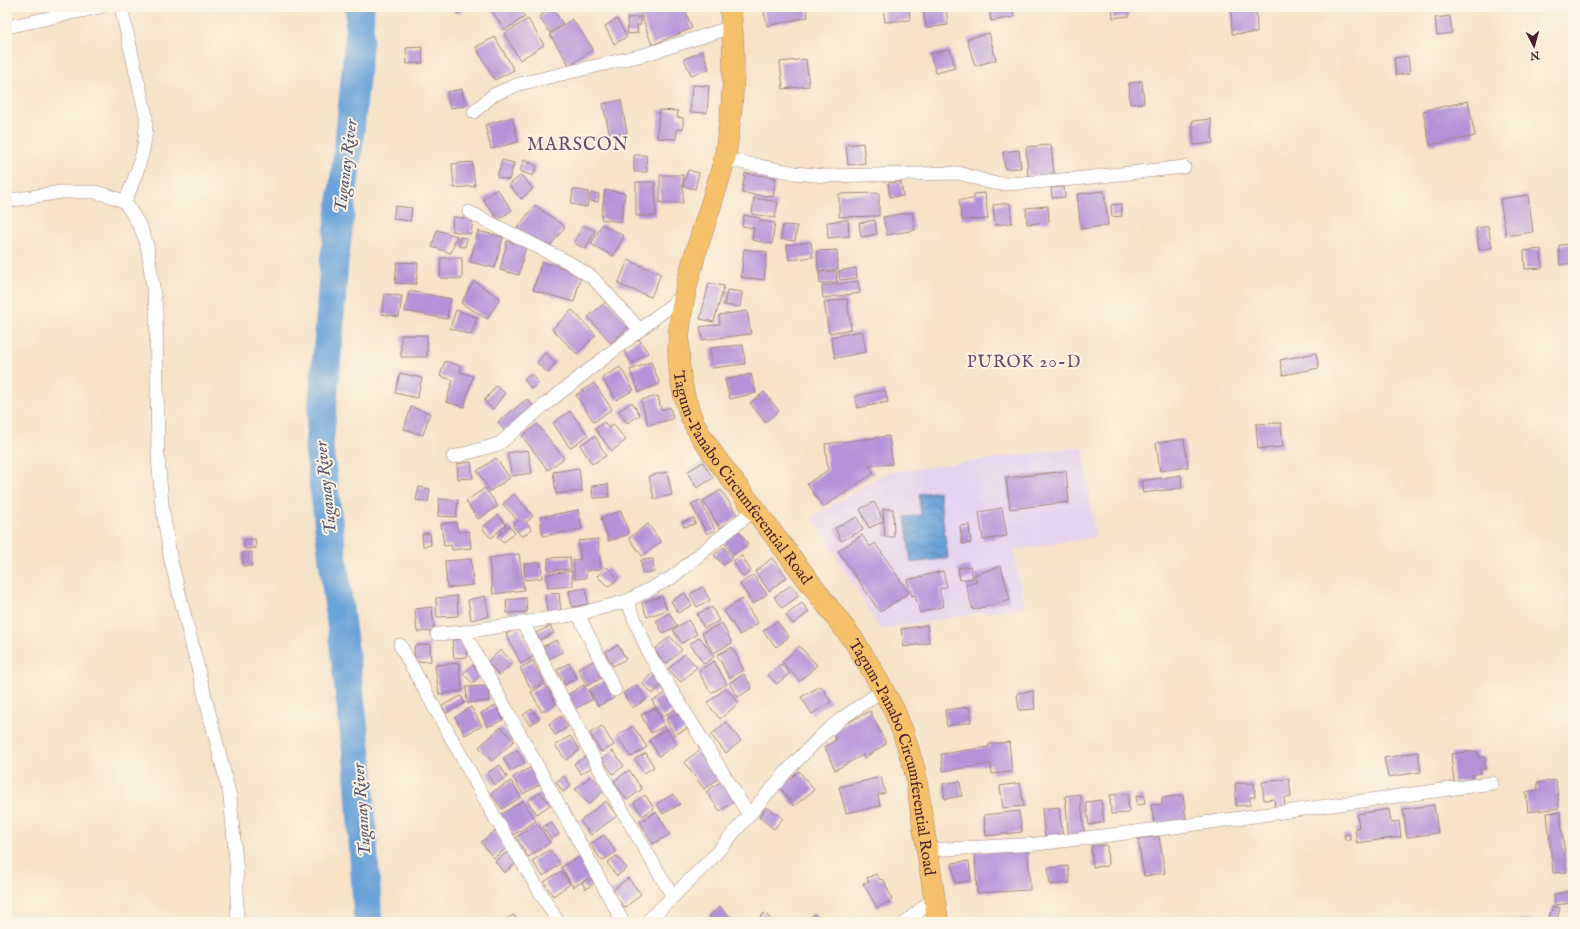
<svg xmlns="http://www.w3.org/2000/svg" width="1580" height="929" viewBox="0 0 1580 929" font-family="'IM FELL English',serif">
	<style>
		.built { fill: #e6d3f0 }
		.water { fill: url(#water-waves); stroke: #5a6182 }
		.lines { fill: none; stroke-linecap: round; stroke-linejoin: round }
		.river { stroke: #6ba3d9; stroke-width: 29 }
		.building { fill: #b494d9 }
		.minor-casing { stroke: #a0817a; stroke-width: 14 }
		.primary-casing { stroke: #a0817a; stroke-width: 22 }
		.minor { stroke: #fff; stroke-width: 13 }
		.primary { stroke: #f5c16b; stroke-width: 21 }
		.labels { text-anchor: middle; stroke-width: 4; stroke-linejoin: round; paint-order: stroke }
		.street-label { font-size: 16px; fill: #4a1f2b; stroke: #fcf5e5 }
		.water-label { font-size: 17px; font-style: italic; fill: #575471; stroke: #fcf5e5 }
		.neighbourhood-label { font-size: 17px; letter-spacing: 1px; fill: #6f4868; stroke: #fcf5e5 }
		.quarter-label { font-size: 18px; letter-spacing: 1px; fill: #6f4868; stroke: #fcf5e5 }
	</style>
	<defs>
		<pattern id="water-waves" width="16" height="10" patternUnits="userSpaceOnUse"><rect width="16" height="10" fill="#6ba3d9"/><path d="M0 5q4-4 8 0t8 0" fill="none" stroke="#5a84b0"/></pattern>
	</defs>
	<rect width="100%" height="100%" fill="#fcf5e5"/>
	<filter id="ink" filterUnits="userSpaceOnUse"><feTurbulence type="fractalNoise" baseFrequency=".025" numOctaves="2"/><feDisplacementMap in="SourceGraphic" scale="8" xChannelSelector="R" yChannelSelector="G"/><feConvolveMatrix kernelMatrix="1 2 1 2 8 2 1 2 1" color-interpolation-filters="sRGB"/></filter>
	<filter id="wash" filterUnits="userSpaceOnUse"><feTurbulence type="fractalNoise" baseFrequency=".012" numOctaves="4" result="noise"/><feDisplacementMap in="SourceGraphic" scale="16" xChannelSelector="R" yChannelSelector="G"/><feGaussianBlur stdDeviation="0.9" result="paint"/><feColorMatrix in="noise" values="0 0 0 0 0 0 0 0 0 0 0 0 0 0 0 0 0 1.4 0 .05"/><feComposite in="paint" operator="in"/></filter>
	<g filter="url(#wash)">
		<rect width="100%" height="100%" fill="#f6e3c8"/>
		<path class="built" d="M1083,447L1095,537L1013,550L1025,606L880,629L813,517L885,473Z"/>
		<path class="water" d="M939,491L948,558L911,563L905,517L921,515L919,494Z"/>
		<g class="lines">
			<path class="river" d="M360,7L359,39L348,151L334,263L329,332L319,447L358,762L368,922"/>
		</g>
		<g id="blocks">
			<path class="building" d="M453,7H467L457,14Z
				M489,7H518L525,17L505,30Z
				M649,7H684L692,28L652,45L640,11Z
				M763,7H806L808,17L767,26Z
				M883,7H909L910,20L885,22Z
				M923,7H946L948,25L926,28Z
				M989,7H1013L1014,17L991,21Z
				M1112,7H1128L1129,16L1113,18Z
				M1231,7H1256L1257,33L1232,34Z
				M552,8L563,24L550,33L539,17Z
				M1450,16L1452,33L1437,35L1435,18Z
				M641,17V25H637L638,33L628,34L627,18Z
				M528,19L544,45L520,60L504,34Z
				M572,19L593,49L570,66L550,35Z
				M617,19L627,37L614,44L605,26Z
				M989,33L996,60L975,66L967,39Z
				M495,37L514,70L495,80L476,47Z
				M422,47L423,63L407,64L406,48Z
				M950,49L955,68L936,73L930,54Z
				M703,51L709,69L691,75L684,59Z
				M1408,56L1410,73L1396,75L1394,58Z
				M806,59L809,86L783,89L780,62Z
				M1142,81L1144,103L1130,104L1129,83Z
				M692,85L709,86L707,113L690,112Z
				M462,89L465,106L450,108L447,92Z
				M621,100L627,133L610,137L603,104Z
				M1468,101L1475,136L1430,145L1423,111Z
				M659,110L678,111L677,117L683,118V129H677L676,139L657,138Z
				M512,117L518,142L491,149L485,125Z
				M1211,119L1213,143L1194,145L1192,121Z
				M863,143L865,163L848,165L846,145Z
				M1051,145L1054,174L1028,176L1026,147Z
				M1019,150L1021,168L1005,169L1003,152Z
				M634,155H646L647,172H634Z
				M502,160L514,163L509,180L497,177Z
				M524,160L537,166L533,176L520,171Z
				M472,162L475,186L454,188L452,164Z
				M688,170L699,173L695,189L683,186Z
				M745,173L776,178L773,197L742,193Z
				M521,175L533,189L521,199L509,185Z
				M660,175H683V203H660Z
				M636,182H655L656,216H636Z
				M901,182L903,196L890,197L888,183Z
				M1064,187L1065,197L1052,198L1051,188Z
				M497,189L512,210L498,220L483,199Z
				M573,189L589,192L587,207L571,204Z
				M605,190L625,193L621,222L601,219Z
				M1104,191L1108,225L1081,229L1077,194Z
				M591,193L599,194L598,202L590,201Z
				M879,193V216L839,217V194Z
				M985,193L988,219L962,220L959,200L974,199V194Z
				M1528,195L1533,232L1506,236L1500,199Z
				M754,198L778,202L775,218L752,214Z
				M1010,203L1012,223L995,225L993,205Z
				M1121,204L1122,216L1112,217L1111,205Z
				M535,205L565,227L547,250L517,228Z
				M395,206L412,208L410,221L393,219Z
				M1048,206L1049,222L1027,224L1026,208Z
				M912,212L915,230L887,235L883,217Z
				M744,215L760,218V221L775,223L772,244L752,240L754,228L742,226Z
				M453,217L473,219L471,234L452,231Z
				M848,220L849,236L828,238L827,222Z
				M875,220L877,234L861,237L859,223Z
				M602,224L624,236L613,256L591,244Z
				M583,225L595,231L586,249L574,243Z
				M783,225L797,226L795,241L781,239Z
				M1488,226L1492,248L1479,250L1476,228Z
				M437,230L457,236L451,253L432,247Z
				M478,231L503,237L495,268L470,262Z
				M460,237L467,238L465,247L458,246Z
				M507,241L526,246L519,275L500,270Z
				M811,242L813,257L789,260L787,245Z
				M1573,244V263L1560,265L1559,245Z
				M744,249L767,252L764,280L741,277Z
				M1541,249L1542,268L1525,269L1524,251Z
				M837,250L838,269L818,271L817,251Z
				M441,258H462V279L440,278Z
				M628,260L661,274L651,297L618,284Z
				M397,262L418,263L416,284L395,283Z
				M542,262L582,273L574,302L533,290Z
				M856,268L857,278L840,280L838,271Z
				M836,271L837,282L820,284L819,272Z
				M474,281L500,298L487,319L461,303Z
				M858,281L860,293L823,298L822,286Z
				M709,283L724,286L714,322L700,319Z
				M727,290L742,292L740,307L724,305Z
				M409,291L451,299L447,319L405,311Z
				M385,294L402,296L399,317L382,314Z
				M847,299L851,329L829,333L824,302Z
				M608,300L630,325L611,343L588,317Z
				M456,310L477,317L471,335L450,328Z
				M572,310L596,335L577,354L552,329Z
				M747,311L751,334L702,340L700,327L720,324L719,315Z
				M862,331L866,352L835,358L831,337Z
				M401,335H427V357H401Z
				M639,339L648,353L632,363L623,349Z
				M743,345L745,364L712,368L710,348Z
				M545,353L556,362L548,373L537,363Z
				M1316,353L1319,368L1283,375L1280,360Z
				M445,361L461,366L460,372L473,376L464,407L446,402L453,380L440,376Z
				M651,362L660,384L639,392L630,370Z
				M620,367L634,390L616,400L602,378Z
				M400,373L422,378L417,398L395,393Z
				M531,374L538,383L531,389L524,379Z
				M751,374L756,393L730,399L725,380Z
				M594,383L612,409L594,422L576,395Z
				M496,386L505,393L493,409L484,401Z
				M885,390L888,402L857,408L855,396Z
				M764,392L779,411L765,422L750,403Z
				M658,396L661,410L670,407L673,419L648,425L641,400Z
				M527,399L539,413L509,436L498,422Z
				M632,402L640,415L627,423L619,411Z
				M411,407L430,413L423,435L404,429Z
				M570,411L588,435L570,448L553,423Z
				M604,422L609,428L613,424L626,440L612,451L595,429Z
				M1281,423L1283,447L1258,449L1256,424Z
				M537,424L564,458L548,470L522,436Z
				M595,436L606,456L592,464L580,445Z
				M889,436L892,464L869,466L874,473L823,507L807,484L828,470L825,444Z
				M1184,439L1188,467L1160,471L1156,443Z
				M528,450L532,473L512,476L507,453Z
				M496,458L510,478L490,491L477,471Z
				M471,462L473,478L458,479L457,464Z
				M703,462L713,478L697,488L687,472Z
				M579,468L582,491L556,494L553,472Z
				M1066,471L1069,502L1010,509L1006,478Z
				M667,472L672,495L654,499L649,476Z
				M1181,475L1182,488L1143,493L1141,481Z
				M608,484L609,497L593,498L592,486Z
				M419,487L430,489L428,502L416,500Z
				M485,488L498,506L478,519L466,501Z
				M721,490L738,516L720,528L703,501Z
				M514,494L533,516L526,522L532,529L522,537L512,525L518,521L503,504Z
				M439,499L458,500L456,517L438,516Z
				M700,500L715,530L707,534L691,504Z
				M874,502L884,521L869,528L860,509Z
				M1002,508L1007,536L983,540L979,512Z
				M883,509H893L894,537H885Z
				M578,510L582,529L543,536L540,517Z
				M621,511L629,534L609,541L601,518Z
				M498,515L506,525L491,538L482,528Z
				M857,517L863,530L841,541L835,528Z
				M694,518L695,524L684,527L682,522Z
				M456,522L458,532L469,531L471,548L452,550L451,545L444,546L441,524Z
				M648,524L661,542L642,556L629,538Z
				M969,525L971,543L962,544L960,526Z
				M509,526L515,533L503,543L497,536Z
				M739,531L748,544L733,555L724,542Z
				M430,533L431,545L423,546L422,534Z
				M862,535L870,547L875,543L909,593L880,612L838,551Z
				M255,539L256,548L245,549L244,540Z
				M598,539L601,569L586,571V578L575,579L573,560L581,559L578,541Z
				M724,547L733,558L723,565L714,555Z
				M243,552H252V566H243Z
				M519,554L524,590L493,594L489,558Z
				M742,556L751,571L743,577L733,561Z
				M570,557L571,569L548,571V558Z
				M772,558L787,577L769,591L755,572Z
				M471,559L473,585L447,588L445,561Z
				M653,559L654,572L642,573L641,560Z
				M541,562L542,578L525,580L524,564Z
				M970,566L973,578L960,580L958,568Z
				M1001,566L1010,600L973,610L966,585L977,582L974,575Z
				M607,567L618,578L608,587L597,576Z
				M572,571L573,586L548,588L547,574Z
				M943,571L947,587L939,589L944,606L920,613L915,595L912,596L907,580Z
				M753,575L767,594L753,604L740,584Z
				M791,585L799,596L782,608L774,597Z
				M703,587L710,600L697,607L690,594Z
				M586,588L588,604L572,607L569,591Z
				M559,593L561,611L547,613L545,594Z
				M685,593L692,605L678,613L671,601Z
				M457,596L458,616L437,617L436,598Z
				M485,596L489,616L471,620L468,600Z
				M662,596L667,610L647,617L642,603Z
				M526,598L527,612L507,613L506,600Z
				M742,599L758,623L740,635L724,611Z
				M802,603L809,612L793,624L786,615Z
				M432,607L434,631L417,632L415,609Z
				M712,607L719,621L704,628L697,614Z
				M669,613L677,626L663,633L656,621Z
				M688,620L697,634L682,643L673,630Z
				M777,621L789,637L776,647L763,631Z
				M722,623L732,643L713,653L702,633Z
				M927,625L929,643L904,647L901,629Z
				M550,626L554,633L540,640L536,633Z
				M519,628L533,657L521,664L506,634Z
				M670,636L682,650L666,664L654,650Z
				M700,637L714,657L704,664L690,644Z
				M465,639L467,657L454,658L452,640Z
				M557,640L563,652L548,659L542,647Z
				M430,644L431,661L415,662L414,646Z
				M618,645L626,659L613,666L605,652Z
				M799,646L817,665L800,681L782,662Z
				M732,647L744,670L729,678L717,655Z
				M501,650L513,663L499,675L487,662Z
				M685,654L697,667L681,682L668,669Z
				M596,660L605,676L587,686L578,669Z
				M533,661L544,682L531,689L520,668Z
				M714,661L727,684L711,693L698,671Z
				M459,663L462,691L439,694L435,665Z
				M569,663L577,678L565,685L557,670Z
				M781,664L790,673L777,684L768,675Z
				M473,665L481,675L472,683L463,673Z
				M652,673L663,682L653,694L642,684Z
				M744,674L752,688L738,697L729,683Z
				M605,681L614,698L598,706L589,690Z
				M545,684L556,704L542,712L531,692Z
				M584,685L593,699L575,709L567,695Z
				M637,685L646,700L632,708L623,693Z
				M488,686L489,701L467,703L466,687Z
				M821,686L831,702L812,714L801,697Z
				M726,688L739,703L720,719L707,703Z
				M1033,691L1035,709L1019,710L1017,693Z
				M668,692L677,708L662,717L652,701Z
				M461,696L465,703L446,713L442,706Z
				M497,705L503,720L487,727L481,713Z
				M471,707L482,726L465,735L455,717Z
				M969,707L971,722L947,726L945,710Z
				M655,708L665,726L651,733L641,715Z
				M532,709L539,719L530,725L523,715Z
				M870,711L886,744L864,758L863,755L835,770L825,747L836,740L832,731Z
				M682,712L690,727L674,735L666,719Z
				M561,716L568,727L555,735L549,724Z
				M726,722L741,741L726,753L711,735Z
				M602,726L614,745L601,752L590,733Z
				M633,726L647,747L631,757L617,736Z
				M501,727L514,741L492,761L479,747Z
				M667,729L677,744L659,756L649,740Z
				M570,736L580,750L566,760L555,745Z
				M1009,742L1012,772L992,774L991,764L943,771L941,754L989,747V744Z
				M701,749L721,777L704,789L684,762Z
				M517,750L525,763L511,771L503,758Z
				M613,751L624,766L613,774L602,759Z
				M1477,751L1478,757H1485V769H1480L1481,773L1472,775L1473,780L1454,782L1451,754Z
				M1418,752L1421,772L1388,777L1384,758Z
				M646,753L654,767L644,773L635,759Z
				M586,756L592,767L581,774L574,764Z
				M500,765L507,777L494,785L487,773Z
				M535,765L544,782L523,794L513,777Z
				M629,770L642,789L627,800L614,781Z
				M799,771L814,790L794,806L779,787Z
				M564,776L571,786L563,792L556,782Z
				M591,776L605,790L589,804L575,789Z
				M881,777L885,793L878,795L880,806L846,813L839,787Z
				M724,779L738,799L720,811L706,792Z
				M1289,779L1291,797L1284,798L1285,807L1275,808L1274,799L1264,800L1262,782Z
				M1556,780L1559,808L1528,812L1526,792L1538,790L1537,783Z
				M511,781L521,797L502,809L491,793Z
				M960,781L962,796L945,799L943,784Z
				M1020,783L1024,806L1003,808L1000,786Z
				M1235,783H1254L1255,797H1250V805L1236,806Z
				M540,792L550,805L537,814L527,801Z
				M673,794L680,804L663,814L657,804Z
				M1080,794L1085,837L1069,839L1065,796Z
				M1128,794L1129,813L1111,814L1110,795Z
				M645,795L654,808L643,816L634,803Z
				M1144,795L1145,804L1137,805L1136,796Z
				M1183,795L1186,820L1154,824L1151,805L1162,804V798Z
				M1101,800L1104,822L1089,825L1086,802Z
				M523,801L536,821L513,835L500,815Z
				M606,801L617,816L591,835L580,821Z
				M1434,805L1438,833L1407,837L1403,809Z
				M767,807L783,818L774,829L759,817Z
				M1059,807L1063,838L1045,840L1042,809Z
				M1389,809L1391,823L1399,821L1401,837L1357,843L1355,828H1359L1357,814Z
				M1019,811L1022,832L986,836L984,815Z
				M656,812L670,834L653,844L640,822Z
				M1560,812L1567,872L1553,873L1547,813Z
				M551,822L559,834L551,839L543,827Z
				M538,824L550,843L528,857L516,837Z
				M495,831L508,848L493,858L481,842Z
				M1350,834V840H1345L1344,835Z
				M604,835L616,852L602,861L590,844Z
				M1159,836L1165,873L1144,876L1138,839Z
				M1107,845L1108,866L1093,867L1091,846Z
				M1028,849L1030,890L977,893L975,852Z
				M549,850L560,864L543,876L532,861Z
				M509,851L518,862L504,873L495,861Z
				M581,856L598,880L586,889L582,883L589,878L573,887L561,867Z
				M616,856L627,868L617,876L607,863Z
				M969,861L971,881L955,883L952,863Z
				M1068,866L1070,883L1050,885L1048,868Z
				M561,871L570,884L553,896L544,882Z
				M876,874L879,879L884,880L892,900L877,908L863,883L869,882L867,878Z
				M628,878L641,894L625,908L611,892Z
				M1571,891L1573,903L1555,905L1554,894Z
				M1553,906L1560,908L1557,920L1549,917Z
				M720,907L733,922H715L709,916Z
				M764,913L771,919L768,922H757Z
				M815,914L821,922H801Z
				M514,915L518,922H501Z
				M871,917L874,922H865Z
				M1495,919L1534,921V922H1495Z"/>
		</g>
	</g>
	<g filter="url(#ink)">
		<use href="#blocks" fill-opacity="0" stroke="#a0817a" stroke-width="1"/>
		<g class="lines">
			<g class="minor-casing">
				<path id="minor" d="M121,7L146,116C147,150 137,172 125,202
					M7,27L100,7
					M474,112L493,95L519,84L647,54L732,27
					M724,159L795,173L825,176L959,173L992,183L1008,184L1074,179L1184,167
					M7,201L61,192H95L110,196L125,202L141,228L147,245L156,308L158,456L162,505L171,561L230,796L237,873V922
					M469,212L568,262L593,278L640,330
					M453,457L499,444L542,407L684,295
					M627,601L649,654L749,815
					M578,614L615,690
					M523,623L611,791L673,897
					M464,632L623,922
					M437,634L464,632L578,614L627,601L671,578L755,509
					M400,645L497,821L558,922
					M927,850L1037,844L1175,827L1492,783
					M647,922L712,858L786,772L821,736L841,719L883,690
					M906,922L934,898"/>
			</g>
			<g class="primary-casing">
				<g id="primary">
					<path id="s1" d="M730,7C735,49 735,86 729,128C727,139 727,150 724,161C703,241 658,327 689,411C695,429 707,445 718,461L854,641L872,670L894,710L903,732L915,771L938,922"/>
				</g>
			</g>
			<use href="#minor" class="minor"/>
			<use href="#primary" class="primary"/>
		</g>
	</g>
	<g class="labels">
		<g class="street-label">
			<text dy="6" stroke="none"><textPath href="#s1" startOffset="496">Tagum-Panabo Circumferential Road</textPath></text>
			<text dy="6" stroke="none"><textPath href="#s1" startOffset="820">Tagum-Panabo Circumferential Road</textPath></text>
		</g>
		<g class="water-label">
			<text transform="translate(345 166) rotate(-83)" y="6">Tuganay River</text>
			<text transform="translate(325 488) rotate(-96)" y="6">Tuganay River</text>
			<text transform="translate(361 810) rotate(-94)" y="6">Tuganay River</text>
		</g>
		<g class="neighbourhood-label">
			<text x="1024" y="367">PUROK 20-D</text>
		</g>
		<g class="quarter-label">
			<text x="578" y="150">MARSCON</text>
		</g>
	</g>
	<rect width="1580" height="929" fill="none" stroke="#fcf5e5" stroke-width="24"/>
	<g transform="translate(1534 46) rotate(174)" stroke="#fcf5e5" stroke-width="3" paint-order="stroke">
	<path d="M0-3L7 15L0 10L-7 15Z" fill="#4a1f2b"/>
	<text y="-6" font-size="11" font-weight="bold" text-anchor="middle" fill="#4a1f2b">N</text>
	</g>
</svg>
